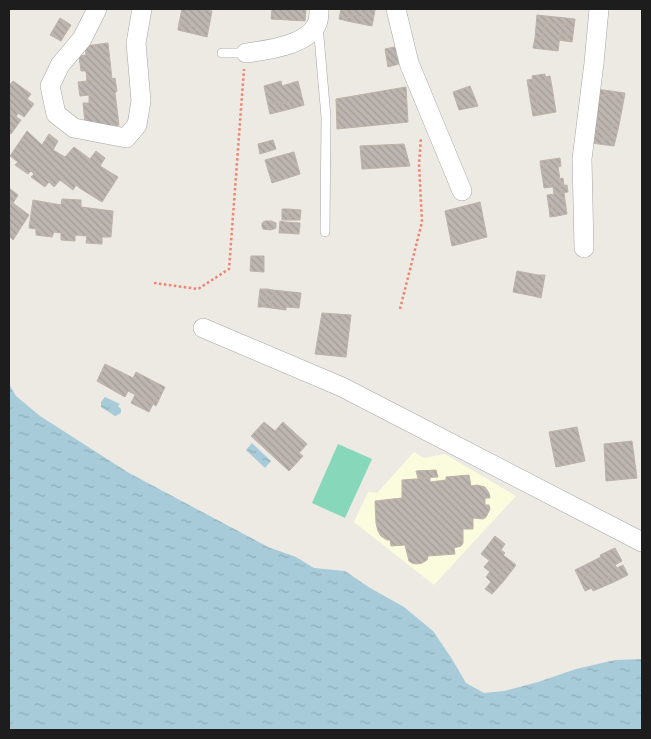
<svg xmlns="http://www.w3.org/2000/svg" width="651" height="739" viewBox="0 0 651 739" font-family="'IBM Plex Sans',sans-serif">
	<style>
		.education { fill: #fbfcdd }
		.pitch { fill: #87d7bb }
		.water { fill: url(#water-ripples) }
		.building { fill: url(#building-back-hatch); stroke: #beb2a7 }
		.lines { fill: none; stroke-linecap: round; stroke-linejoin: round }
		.lane-casing { stroke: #a4a4a4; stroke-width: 10 }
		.street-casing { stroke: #a4a4a4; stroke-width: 20 }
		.path { stroke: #ef8473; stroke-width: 2.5; stroke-dasharray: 2.5 2.5; stroke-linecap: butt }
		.lane { stroke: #fff; stroke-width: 9 }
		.street { stroke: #fff; stroke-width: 19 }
	</style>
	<defs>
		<pattern id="water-ripples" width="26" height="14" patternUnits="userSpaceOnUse" patternTransform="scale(1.25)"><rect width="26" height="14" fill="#a7cbd8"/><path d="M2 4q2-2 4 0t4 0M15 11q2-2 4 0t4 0" fill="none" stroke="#8faeb9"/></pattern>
		<pattern id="building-back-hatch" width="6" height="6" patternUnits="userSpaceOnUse" patternTransform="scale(1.25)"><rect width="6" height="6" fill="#bdb6b0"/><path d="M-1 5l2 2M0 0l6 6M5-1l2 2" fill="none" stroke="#a29c97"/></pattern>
	</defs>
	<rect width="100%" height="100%" fill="#edeae3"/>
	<path class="education" d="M414,452L424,458L445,454L516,496L434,585L354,522L368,492L377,493Z"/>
	<path class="pitch" d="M338,444L372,459L345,518L312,503Z"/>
	<path class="water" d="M9,384L16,396L40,416L129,473L268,547L296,557L314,568L345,571L370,588L404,607L433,631L452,659L466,683L484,693L504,691L538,682L576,669L615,660L642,659V730H9Z
		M105,397L120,404L118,406L121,409V413L115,416L101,407V402Z
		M252,443L271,461L265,468L246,450Z"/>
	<path class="building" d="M182,9H196L212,11L207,37L195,34L196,27L179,23Z
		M272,9H306L305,21L271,19Z
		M341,9H366L365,18L348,14L347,21L339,19Z
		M366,9L375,10L372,26L347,21L348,14L365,18Z
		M537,15L575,19L572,42L559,40L560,34L570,35L571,25L545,22L543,38H535Z
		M60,18L71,25L64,36L53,30Z
		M545,22L571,25L570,35L560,34L558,51L533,48L535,38H543Z
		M179,23L196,27L195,34L178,30Z
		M53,30L64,36L61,41L50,35Z
		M108,43L112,79L115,78L117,91L115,93L119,125L93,128L85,123L83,103H89V95L80,96L78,82L87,81L86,71H81L79,56L86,55L85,46Z
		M399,46L402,63L388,67L385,49Z
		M545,74L547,88L552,87L556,112L539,115L532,76Z
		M550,76L552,87L547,88L545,77Z
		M533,79L539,115L533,116L527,80Z
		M13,81L31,94L27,99L34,104L24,117L18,113L16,117L21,120L11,134L9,132V86Z
		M281,81L282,86L298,81L304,105L294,108L293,101L276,106L273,94L266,96L264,86Z
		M470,86L478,106L459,110L453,92Z
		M406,87L408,122L337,129L336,99Z
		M596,89L625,93L623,104L615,103L616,97L599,94V100Z
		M273,94L276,106L293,101L294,108L270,114L266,96Z
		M599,94L616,97L615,103L623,104L619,125L613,124L609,140L597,137L599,124H596L598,114L593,113L596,100H599Z
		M593,113L598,114L596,124H599L597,137L609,140L613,124L619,125L614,146L591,143Z
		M27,131L42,145L49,134L58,141L53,150L65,157L74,147L90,159L96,151L105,158L100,166L118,177L102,202L81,189L76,185L73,190L60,180L54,187L49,182L45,187L31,177L34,174L31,171L28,174L15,165L18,162L10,156Z
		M273,140L276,149L260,154L258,144Z
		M404,144L410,166L362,169L360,146Z
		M294,152L300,174L278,181L272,158Z
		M272,158L278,181L272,183L265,160Z
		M560,158L561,166L558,167L560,179L563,178L564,186L552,187L551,180L543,181L541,169L547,167V160Z
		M547,160V167L541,169L540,161Z
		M551,180L552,187L544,188L543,181Z
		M567,185L568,192L554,194L553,187Z
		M9,188L18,195L13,203L29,215L13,240L9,236Z
		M564,193L567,214L557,216L556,207L549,208L547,195Z
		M62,199L81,200V207L113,211L111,237H102V244L86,243L87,236L75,235V241L61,240V233L54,232L52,237L36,235V229L29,228L33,200L61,205Z
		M480,202L487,237L452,246L445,211Z
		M556,207L557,216L550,217L549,208Z
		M282,209H288V220H282Z
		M288,209L301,210L300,220H288Z
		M265,221H271L276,223V228L271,230L263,229L262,227V223Z
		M280,221L285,222L284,233H279Z
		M285,222L300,223L299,234L284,233Z
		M251,256H264V272L250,271Z
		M517,271L538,275L533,296L513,292Z
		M538,275H545L541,298L533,296Z
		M260,289H267L265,307H258Z
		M267,289L273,290L271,308L265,307Z
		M273,290L301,293L299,308L286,307V310L271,308Z
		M322,313L351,315L346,357L315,354Z
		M105,364L133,378L136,372L153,381L151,387L160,391L153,404L128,391L125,397L97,381Z
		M153,381L165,387L156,406L153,404L160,391L151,387Z
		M135,395L153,404L149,412L131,403Z
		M264,422L275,431L283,422L307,444L299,453L303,456L289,471L251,436Z
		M577,427L584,456L555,462L549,432Z
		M632,441L637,478L606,481L604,444Z
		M584,456L585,461L556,467L555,462Z
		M436,470L438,477L418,478L416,471Z
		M469,475L471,486L477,485L485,487L489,493L490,498H485V505H489L490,509L486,517L483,519L473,518V529H463V543L461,546L454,548L455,554L428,556L427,560L422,563L416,564L412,563L409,561L405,545L391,546L390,540H387L381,536L378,531L376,523L375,501L402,498V480L430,478V482L446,480V477Z
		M495,536L505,544L501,550L505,553L503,555L511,561L498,577L503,582L492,594L485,589L491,582L486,577L495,565L481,554Z
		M615,548L622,561L615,565L617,568L623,565L628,575L614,582L611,577L598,582L596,579L593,580L590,573L579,578L575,570L601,557L600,555Z
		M489,561L495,565L490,572L484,567Z
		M511,561L516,565L503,582L498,577Z
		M590,573L593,580L596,579L598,582L611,577L614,582L593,591L592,588L585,591L579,578Z"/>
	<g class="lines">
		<g class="lane-casing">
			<path id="lane" d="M318,25L326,117L325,232
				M222,53H246"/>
		</g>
		<g class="street-casing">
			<path id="street" d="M97,9L82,39L60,65L50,86L56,114L74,128L126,138L137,125L141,101L136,43L142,9
				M396,9L409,63L462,191
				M246,53C267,50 311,45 318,21C319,17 319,12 319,9
				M584,248L582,159L594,63L599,9
				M203,328L342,387L642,542"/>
		</g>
		<path class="path" d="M154,283L198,289L229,269L244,69
			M400,309L422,222L419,164L421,137"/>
		<use href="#lane" class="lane"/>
		<use href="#street" class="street"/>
	</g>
	<rect width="651" height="739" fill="none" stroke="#1d1d1d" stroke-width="20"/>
</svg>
